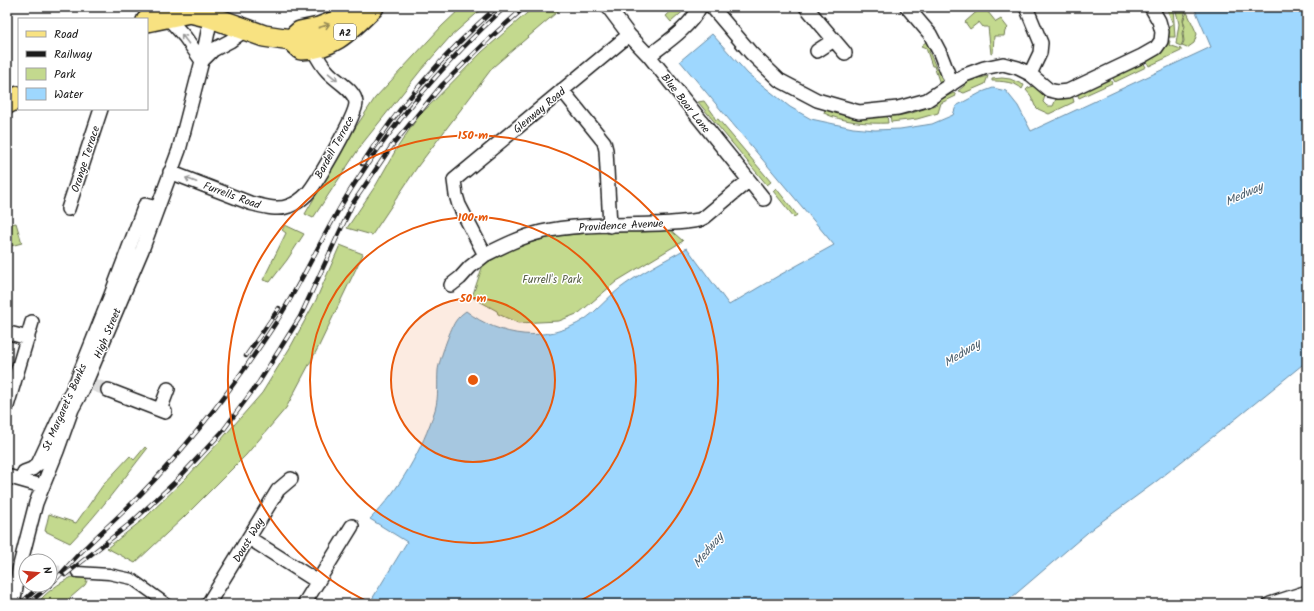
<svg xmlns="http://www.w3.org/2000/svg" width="1314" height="611" viewBox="0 0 1314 611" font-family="Kalam,sans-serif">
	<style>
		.green { fill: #c3d98e; stroke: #707a55 }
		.water { fill: #9ed7fe; stroke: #6a8ca4 }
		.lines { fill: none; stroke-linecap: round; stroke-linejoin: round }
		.pedestrian-tunnel { stroke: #ddd; stroke-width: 10; stroke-dasharray: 10 5; stroke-linecap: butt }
		.minor-tunnel { stroke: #ddd; stroke-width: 13; stroke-dasharray: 13 6; stroke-linecap: butt }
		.pedestrian-casing { stroke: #1c1c1c; stroke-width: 13 }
		.minor-casing { stroke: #1c1c1c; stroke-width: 16 }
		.primary-casing { stroke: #1c1c1c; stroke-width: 24 }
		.pedestrian { stroke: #fff; stroke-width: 10 }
		.minor { stroke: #fff; stroke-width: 13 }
		.primary { stroke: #f8e281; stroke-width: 21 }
		.rail-casing { stroke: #1c1c1c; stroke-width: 4.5 }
		.rail { stroke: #fff; stroke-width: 3; stroke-dasharray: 9; stroke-linecap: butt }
		.oneway { stroke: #958954 }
		.oneway2 { stroke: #999 }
		.ring { fill: none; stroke: #e8590c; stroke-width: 2 }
		.labels { text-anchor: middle; stroke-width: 3; stroke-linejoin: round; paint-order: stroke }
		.shield { fill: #fff; stroke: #606060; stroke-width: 1 }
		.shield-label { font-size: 10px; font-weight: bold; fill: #1c1c1c }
		.street-label { font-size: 11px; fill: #1c1c1c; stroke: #fff }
		.park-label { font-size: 11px; fill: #565e44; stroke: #fff }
		.water-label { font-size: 12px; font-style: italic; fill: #4a5d6b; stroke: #fff }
		.centre { fill: #e8590c; stroke: #fff; stroke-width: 2 }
		.ring-label { font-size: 12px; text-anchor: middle; font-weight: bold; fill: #e8590c; stroke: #fff; stroke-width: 3; stroke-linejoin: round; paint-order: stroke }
	</style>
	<rect width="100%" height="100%" fill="#fff"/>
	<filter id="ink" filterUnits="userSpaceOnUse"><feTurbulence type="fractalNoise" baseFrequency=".025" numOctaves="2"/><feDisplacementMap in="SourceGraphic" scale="8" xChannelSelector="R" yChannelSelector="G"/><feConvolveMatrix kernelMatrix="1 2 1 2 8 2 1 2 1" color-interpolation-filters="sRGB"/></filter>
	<g filter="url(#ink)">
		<path class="green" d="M462,7H484L450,37L421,70L362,144L313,218L305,214L350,136L375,98L442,26Z
			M534,7H563L493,67L418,166L372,235L347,228L376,185L397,148L418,117L482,52Z
			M676,7H688L671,22L666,16Z
			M982,7H984L996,22L1001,19L1008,28L1005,31L1004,36H994L993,53L991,54L988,27H983L979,22L970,29L965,22Z
			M1162,7H1173L1175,37H1168L1169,32H1167V27L1173,24L1167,9L1161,11L1160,8Z
			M1175,7H1185L1186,10L1183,19L1184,27L1182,33L1183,41L1181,46L1176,44L1179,24Z
			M1187,12L1197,34L1194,43L1187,48L1182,46L1184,41L1183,33L1185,26L1183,21Z
			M1165,40L1170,41L1169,45L1181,49V51L1149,66L1146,60Z
			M927,41L931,48L929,51L937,70L942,72L946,79L941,87L934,66H932L926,48L921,46Z
			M1143,62L1146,67L1115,82L1112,77Z
			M974,75L981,78L988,76L985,84L964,93L958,91L964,86Z
			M1002,78L1010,79L1024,85L1022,89C1016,82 1001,81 992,81V79Z
			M1109,78L1112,83L1079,98L1077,93Z
			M1036,85L1045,96L1043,102L1047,106H1053L1056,99H1063L1072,95L1074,102L1049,114L1038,109L1035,106L1031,96L1026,90L1028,88Z
			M954,93L956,96L941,103L938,113L917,119L891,122L890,114L894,113L897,116L912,113L936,105L938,100Z
			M704,101L714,115V117L716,120L718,119L771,182L767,185L698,102Z
			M826,106L837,108L840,114L881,116L887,114L888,123C869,124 841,122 824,113Z
			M776,188L797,215L794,217L773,191Z
			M16,223L22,243L7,247V225Z
			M285,225L304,234L287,260L270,282L263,280L286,233L282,230Z
			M667,227L683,241L617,281L579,313L559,321L518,323L498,314L497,311L472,297L486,256L553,236Z
			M340,245L363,254L319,346L286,408L246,455L183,518L135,563L107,548L145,518L187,477L220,441L262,393L291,346L316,300Z
			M145,447L147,449C122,481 98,514 70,543L45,531L49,514L76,523L103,485L130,456L134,460Z
			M72,577H85L87,581L85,585L63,604H37C45,593 59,583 72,577Z"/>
		<path class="water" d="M1194,7H1307V361L1238,417L1153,484L1094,527L1004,604H369L407,542L370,519C400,489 422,450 435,410C439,396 437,384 438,370C439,361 450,330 455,322C458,317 462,314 466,311C500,337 547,344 585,319C597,311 607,298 619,289C640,273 664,261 687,248L729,305L778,276L834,245L680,61L712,34L748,74L790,107L811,119L853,128L875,130L900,129L932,124L953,115L956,106L982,92L993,88L1006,91L1018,106L1031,131L1211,47Z"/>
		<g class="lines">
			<path class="pedestrian-tunnel" d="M50,570L77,572"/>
			<path class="minor-tunnel" d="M94,385L108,390"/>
			<g class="pedestrian-casing">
				<path id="pedestrian" d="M77,572L109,574L132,579L167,604"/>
			</g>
			<g class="minor-casing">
				<path id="minor" d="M608,7L629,35L649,56L764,199
					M712,7L751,53L779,80L817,100L859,112L898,108L927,100L965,75L984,68L1003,64L1018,68L1030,74L1049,90L1058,92L1068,91L1142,56L1156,48L1161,41L1162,32L1159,21L1151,7
					M806,7L845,53
					M907,7L930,34L940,53L952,84
					M1026,7L1041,43L1040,53L1030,74
					M167,17L185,37L202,61
					M817,51L834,40
					M649,56C667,42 689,28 700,7
					M202,61L213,50L230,41L245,30
					M562,90L604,142L606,150L610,226
					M170,172L250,203C262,206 277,211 289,206C295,204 302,199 307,194C316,184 356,116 356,103C355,90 336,81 328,72C321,65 317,57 313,49
					M68,209L101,109
					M485,255C503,246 521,237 541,232C593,220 647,229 699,220L705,217L748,181
					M451,285L460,278L470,267L485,255L459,205L456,195L454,180L629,35
					M13,334L28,338
					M108,390L165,412
					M7,406L32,322
					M160,410L168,389
					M7,476L42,486
					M21,480L24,472L32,469L38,464L77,380L111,295L145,205L157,208
					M249,538L318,582
					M13,604L20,565L36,503L57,451L72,409L83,389L142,250L179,150L202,61L211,17
					M208,604L278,490L291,479
					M304,604L352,526
					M1270,604L1307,592"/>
			</g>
			<g class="primary-casing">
				<path id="primary" d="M147,21L190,12L211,17L264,36L291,40L301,49C333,49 351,28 373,7
					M291,40L300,32L319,28L337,21L354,7
					M7,103L19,97"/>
			</g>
			<use href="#pedestrian" class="pedestrian"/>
			<use href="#minor" class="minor"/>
			<use href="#primary" class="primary"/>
			<g class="rail-casing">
				<path id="rail" d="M362,164C397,108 446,51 497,7
					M246,356L279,308
					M65,575L132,522L174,483L222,432L259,382L300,317L353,203L391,147L442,85L490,38L525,7
					M20,604L41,585
					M28,604C35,598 42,592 49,586C62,574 73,559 86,547C103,530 122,514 139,496C188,446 232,389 271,330C303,283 324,230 355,183C396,119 449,58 505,7"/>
			</g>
			<use href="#rail" class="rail"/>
		</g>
		<defs><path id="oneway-shaft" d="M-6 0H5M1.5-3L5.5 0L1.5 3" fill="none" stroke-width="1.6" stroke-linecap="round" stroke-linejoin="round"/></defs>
		<use class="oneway" href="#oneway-shaft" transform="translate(324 26) rotate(-18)"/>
		<g class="oneway2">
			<use href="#oneway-shaft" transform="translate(185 39) rotate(-127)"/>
			<use href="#oneway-shaft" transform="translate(333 77) rotate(40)"/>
			<use href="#oneway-shaft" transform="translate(191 180) rotate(-159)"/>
		</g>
	</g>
	<circle cx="473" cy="380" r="82" fill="#e8590c" fill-opacity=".12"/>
	<g class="ring">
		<circle cx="473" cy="380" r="82"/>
		<circle cx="473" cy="380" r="163"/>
		<path d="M373 604A245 245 0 1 1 573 604"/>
	</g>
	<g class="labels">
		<rect class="shield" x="334" y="24" width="22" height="16" rx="3"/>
		<g class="shield-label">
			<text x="345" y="36">A2</text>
		</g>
		<g class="street-label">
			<text transform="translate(686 103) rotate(52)" y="4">Blue Boar Lane</text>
			<text transform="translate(539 110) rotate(-40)" y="4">Glenway Road</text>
			<text transform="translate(334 147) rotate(-61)" y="4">Bardell Terrace</text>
			<text transform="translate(85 159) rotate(-72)" y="4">Orange Terrace</text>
			<text transform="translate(232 195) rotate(20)" y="4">Furrells Road</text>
			<text transform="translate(621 225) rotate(-3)" y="4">Providence Avenue</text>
			<text transform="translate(107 333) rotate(-67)" y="4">High Street</text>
			<text transform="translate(64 407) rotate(-66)" y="4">St Margaret's Banks</text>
			<text transform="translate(248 540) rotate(-59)" y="4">Doust Way</text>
		</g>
		<g class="park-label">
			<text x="552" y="283">Furrell's Park</text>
		</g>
		<g class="water-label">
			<text transform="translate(1244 194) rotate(-25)" y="4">Medway</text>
			<text transform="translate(962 353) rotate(-32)" y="4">Medway</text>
			<text transform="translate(708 550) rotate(-51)" y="4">Medway</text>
		</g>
	</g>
	<circle cx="473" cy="380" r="6" class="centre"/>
	<g class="ring-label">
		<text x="473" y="139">150 m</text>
		<text x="473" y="221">100 m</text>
		<text x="473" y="302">50 m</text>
	</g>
	<rect width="1314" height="611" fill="none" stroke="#fff" stroke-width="24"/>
	<rect x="12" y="12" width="1290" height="587" fill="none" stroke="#1c1c1c" stroke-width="1.5" filter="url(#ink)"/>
	<rect x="18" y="18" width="130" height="92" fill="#ffffff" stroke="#a4a4a4"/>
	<rect x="26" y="31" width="20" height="6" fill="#f8e281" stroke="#a4a4a4"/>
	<text x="54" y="38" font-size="12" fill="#1c1c1c">Road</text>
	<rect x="26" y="51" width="20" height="6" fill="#1c1c1c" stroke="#a4a4a4"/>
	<text x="54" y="58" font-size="12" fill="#1c1c1c">Railway</text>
	<rect x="26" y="68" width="20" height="12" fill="#c3d98e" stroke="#a4a4a4"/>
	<text x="54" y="78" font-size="12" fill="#1c1c1c">Park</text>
	<rect x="26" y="88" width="20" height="12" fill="#9ed7fe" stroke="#a4a4a4"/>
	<text x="54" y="98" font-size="12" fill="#1c1c1c">Water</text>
	<g transform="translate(38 573) rotate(74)"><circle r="19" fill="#ffffff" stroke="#a4a4a4"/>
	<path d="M0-3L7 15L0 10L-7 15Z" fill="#c8321e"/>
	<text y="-6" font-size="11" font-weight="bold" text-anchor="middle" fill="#1c1c1c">N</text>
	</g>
</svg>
